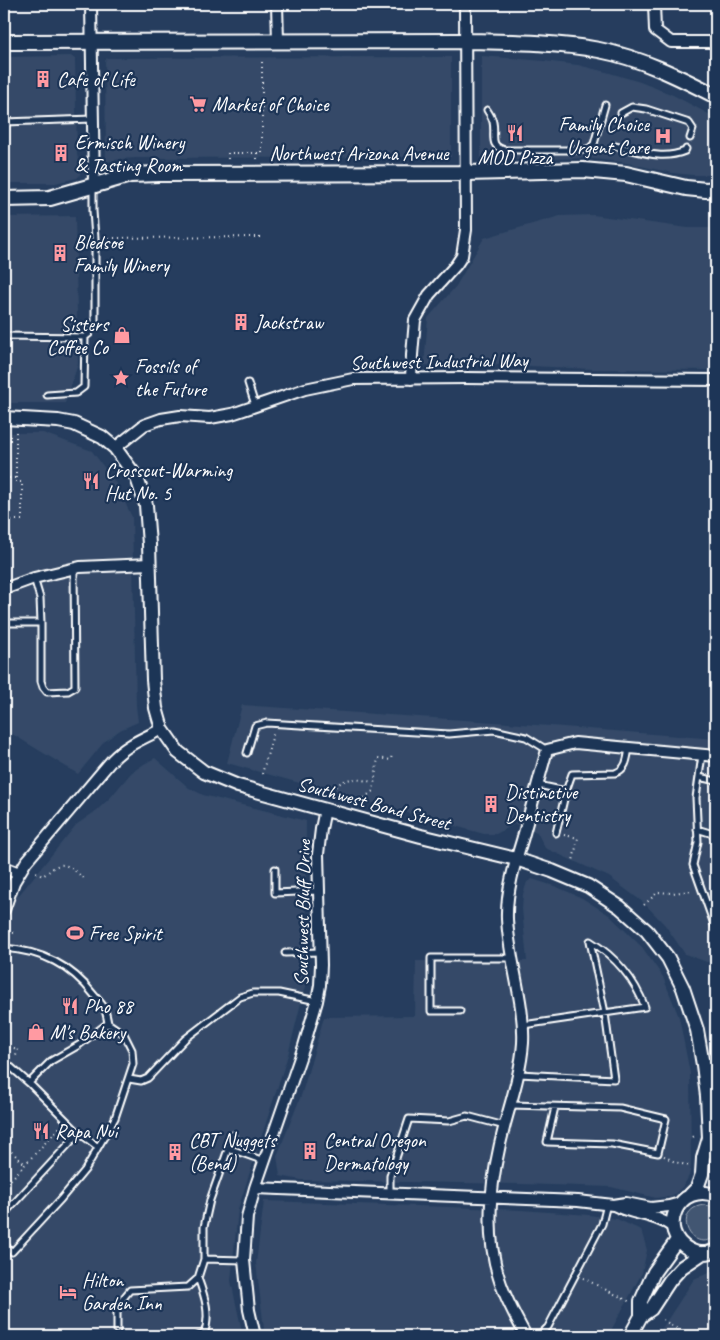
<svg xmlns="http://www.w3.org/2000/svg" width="720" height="1340" viewBox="0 0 720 1340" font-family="Caveat,sans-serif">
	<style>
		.built { fill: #344a68 }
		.green { fill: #425672; stroke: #a0aab8 }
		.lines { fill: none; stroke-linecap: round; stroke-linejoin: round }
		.service-casing { stroke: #fff; stroke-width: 9 }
		.minor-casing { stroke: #fff; stroke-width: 14 }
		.tertiary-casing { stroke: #fff; stroke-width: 16 }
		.secondary-casing { stroke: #fff; stroke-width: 18 }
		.path { stroke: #fff; stroke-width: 2; stroke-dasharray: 1 4; stroke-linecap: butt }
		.service { stroke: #1d3557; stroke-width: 5 }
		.minor { stroke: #1d3557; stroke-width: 10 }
		.tertiary { stroke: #1d3557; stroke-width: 12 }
		.secondary { stroke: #1d3557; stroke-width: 14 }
		.labels { text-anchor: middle; stroke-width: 4.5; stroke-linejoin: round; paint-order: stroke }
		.poi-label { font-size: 20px; fill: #fff; stroke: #1d3557; text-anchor: start }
		.street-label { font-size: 20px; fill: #fff; stroke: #1d3557 }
	</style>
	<rect width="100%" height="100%" fill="#263d5e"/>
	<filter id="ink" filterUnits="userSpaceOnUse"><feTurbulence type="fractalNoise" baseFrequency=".02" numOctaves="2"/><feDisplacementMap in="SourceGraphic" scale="10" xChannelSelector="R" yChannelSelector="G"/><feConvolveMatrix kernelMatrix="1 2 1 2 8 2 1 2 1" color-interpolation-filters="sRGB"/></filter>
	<g filter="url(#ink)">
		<path class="built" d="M71,56L75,59L77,155L81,168L80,175L77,178L55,183H4V57Z
			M482,56L544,61L578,65L610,73L640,82L673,95L716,118V175H692L673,173L622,162L584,158L485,161L481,158V58Z
			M451,57V157L136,158L120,159L106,162L105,61L107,58Z
			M593,215L688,228H716V370L592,369L510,365H424L428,318L456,286L484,238L560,216Z
			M75,216L78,364L65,403H4V217Z
			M4,433H43L92,451L115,482L132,517L136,705L138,722L120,730L104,742L78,774L4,729Z
			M242,705L551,726L716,739V961L707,962L685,954L665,925L644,903L609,877L545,848L537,832L515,824L496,834H484L227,763Z
			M155,758L189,788L203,795L306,821L305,987L288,1055L238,1209L231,1281L243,1336H4V892L19,895L76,825L96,811L110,798L131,773L144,764Z
			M532,879L557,887L582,898L609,915L642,947L663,977L679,1017L690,1073L691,1166L689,1176L684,1185L676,1193L671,1196L656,1198L611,1187L521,1184L301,1180L280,1176L277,1156L302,1093L324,1017L415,1016L416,961H527L522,909L523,894L527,882Z
			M264,1201L449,1207L521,1210L589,1215L617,1219L641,1230L647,1250L642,1273L608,1336H267L264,1329L256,1263Z
			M716,1270V1336H657L694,1279Z"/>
		<path class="green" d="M704,1205L710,1206L716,1210V1236C691,1256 670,1209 704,1205Z"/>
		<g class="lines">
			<g class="service-casing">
				<path id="service" d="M487,110C489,113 492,118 493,122C496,135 488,146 505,150H583L590,148L594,144L605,105
					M621,113L632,107L646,109L689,123L693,129L690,138
					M4,122L93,119
					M615,146C640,151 661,161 685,151L686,149
					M4,336L85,337L84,387L76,393L47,395
					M85,337L89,334L95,323V238L93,211V187
					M248,383L255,405
					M34,578L40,598L41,623
					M4,623H41V681L43,687L47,692L68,691L75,687L74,569
					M247,753L255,726L267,723L449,734L494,730L526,737L547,750
					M702,755L696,798L698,842L693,865L716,930
					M699,777L716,781
					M538,785L566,791L572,774L615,773C627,769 627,759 629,748
					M697,829L716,835
					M556,833L566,791
					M275,869V893L319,891
					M4,948C42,951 71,965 94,995C97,999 102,1003 104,1008C106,1012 107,1018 108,1023L124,1034L132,1050L133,1064L115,1118L85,1170L61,1199L12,1252L4,1244
					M285,953L321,952
					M460,1011H431V958H512
					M4,1061L29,1083L79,1133L4,1214
					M519,1074L614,1079L605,1013L590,941C616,957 634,978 645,1007L523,1025
					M129,1079L141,1081L148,1078L185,1039L240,997L253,993H279L317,1001
					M29,1083L51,1061L79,1045L108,1023
					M511,1105L620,1108L666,1119L658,1153L612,1144L547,1142L555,1107
					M79,1133L98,1147
					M228,1148L264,1161
					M390,1193V1176L409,1119L449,1121L467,1116L505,1126
					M204,1259L244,1260
					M198,1278C205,1297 211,1315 204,1334L198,1336
					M117,1330V1306L130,1290L188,1287L198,1278L204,1259V1227L210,1200L233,1135
					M539,1336L548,1327L602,1224L607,1204"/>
			</g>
			<g class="minor-casing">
				<path id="minor" d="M91,4L94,185
					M277,4L278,41
					M654,4L655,30L671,42H716
					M411,379L412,355L415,320L429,295L456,265L462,256L466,230L465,4
					M115,448L144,425L161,419L180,416L210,418L232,414L305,389L353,379L466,378L716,380
					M4,589L34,578L80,567L150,564
					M4,867L19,873
					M4,910L14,882L26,862L112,760C126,745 144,738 162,729
					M703,1065L716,1063
					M255,1188L578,1201L613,1205L626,1203L651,1208L669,1206L680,1203
					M614,1205C633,1215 655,1214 673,1227
					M255,1336L249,1310L244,1260L247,1217L255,1188L304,1046L317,1001L320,985L321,965L318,854L321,829L325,809
					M526,1336C516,1318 505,1298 499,1278C483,1228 492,1173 505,1124C512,1098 521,1071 523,1043C525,1003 509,960 507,919C506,892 515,863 523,837C531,808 539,779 547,750L575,743L716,756"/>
			</g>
			<g class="tertiary-casing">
				<path id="tertiary" d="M4,418L58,421L74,424L89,431L102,437L115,448L137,478L146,505L149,544L153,680L156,708L162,729L178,752L204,772L238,786L421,836L516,859L552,871L588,886L620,907L647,931L668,958L683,988L697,1030L703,1065L707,1096L709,1138L703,1158L702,1174L697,1188L690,1195
					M709,1138L716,1156
					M716,1196C680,1180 654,1231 690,1250C698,1254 708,1254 716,1250
					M641,1316V1301L654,1272L677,1240
					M630,1336L641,1316L651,1309L670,1280L682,1267L703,1253"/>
			</g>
			<g class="secondary-casing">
				<path id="secondary" d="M4,42L465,41C510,42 555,42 599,50C641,58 679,77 716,96
					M4,199L50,198L130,175L159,174L466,173L583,170L626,174L686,188L706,190L716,189"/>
			</g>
			<path class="path" d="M257,153V159
				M228,159V153H262V58
				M104,238L264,237
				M4,478H16V482H22V520H4
				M16,478V432
				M262,774L274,731
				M328,793C346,776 350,778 373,782
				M360,801L373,791L378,758L391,760L392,753
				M564,835L578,838L573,861
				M36,872L42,876C47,874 50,870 55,867C66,860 75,872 84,878
				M644,905L658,892L671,893L693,891
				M8,932L14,933
				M9,1047L18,1049L15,1059
				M4,1083L10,1077
				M693,1137L697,1134
				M4,1145L25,1164
				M664,1156L675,1162L690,1166
				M4,1187L60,1127
				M583,1278L628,1301L629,1303
				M663,1320L679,1330L676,1336"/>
			<use href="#service" class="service"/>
			<use href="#minor" class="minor"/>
			<use href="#tertiary" class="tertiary"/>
			<use href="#secondary" class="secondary"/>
		</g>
	</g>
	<defs>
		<g id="building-bare" transform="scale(1.35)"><path d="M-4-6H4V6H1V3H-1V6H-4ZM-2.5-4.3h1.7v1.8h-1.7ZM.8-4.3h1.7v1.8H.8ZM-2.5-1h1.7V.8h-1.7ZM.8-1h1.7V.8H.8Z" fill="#ff9aa2" stroke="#1d3557" stroke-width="2.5" paint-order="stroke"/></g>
		<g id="supermarket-bare" transform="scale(1.35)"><path d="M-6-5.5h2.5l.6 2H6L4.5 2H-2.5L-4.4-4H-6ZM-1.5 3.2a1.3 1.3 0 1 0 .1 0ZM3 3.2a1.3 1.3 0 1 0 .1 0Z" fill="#ff9aa2" stroke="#1d3557" stroke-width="2.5" paint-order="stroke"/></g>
		<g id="restaurant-bare" transform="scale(1.35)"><path d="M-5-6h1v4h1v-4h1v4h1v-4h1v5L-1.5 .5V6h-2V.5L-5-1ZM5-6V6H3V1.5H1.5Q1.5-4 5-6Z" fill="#ff9aa2" stroke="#1d3557" stroke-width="2.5" paint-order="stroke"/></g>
		<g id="hospital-bare" transform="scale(1.35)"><path d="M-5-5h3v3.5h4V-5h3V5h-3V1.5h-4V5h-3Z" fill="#ff9aa2" stroke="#1d3557" stroke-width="2.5" paint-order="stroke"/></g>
		<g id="shop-bare" transform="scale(1.35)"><path d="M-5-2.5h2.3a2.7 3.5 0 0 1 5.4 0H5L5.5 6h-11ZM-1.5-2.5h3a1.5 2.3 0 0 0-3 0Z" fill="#ff9aa2" stroke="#1d3557" stroke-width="2.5" paint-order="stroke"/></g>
		<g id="sight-bare" transform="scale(1.35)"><path d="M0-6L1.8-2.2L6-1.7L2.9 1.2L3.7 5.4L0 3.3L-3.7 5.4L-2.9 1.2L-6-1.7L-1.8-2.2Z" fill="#ff9aa2" stroke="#1d3557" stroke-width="2.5" paint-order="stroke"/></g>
		<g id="stadium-bare" transform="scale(1.35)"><path d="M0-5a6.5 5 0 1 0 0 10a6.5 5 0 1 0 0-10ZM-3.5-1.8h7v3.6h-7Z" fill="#ff9aa2" stroke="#1d3557" stroke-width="2.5" paint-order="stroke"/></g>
		<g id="hotel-bare" transform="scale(1.35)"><path d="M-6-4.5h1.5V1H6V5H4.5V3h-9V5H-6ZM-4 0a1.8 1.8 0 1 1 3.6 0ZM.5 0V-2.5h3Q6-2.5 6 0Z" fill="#ff9aa2" stroke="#1d3557" stroke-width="2.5" paint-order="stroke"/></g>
	</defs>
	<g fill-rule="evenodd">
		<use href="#building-bare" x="43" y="79"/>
		<use href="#supermarket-bare" x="198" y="104"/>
		<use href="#restaurant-bare" x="515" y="133"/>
		<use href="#hospital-bare" x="663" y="136"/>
		<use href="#building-bare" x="61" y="153"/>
		<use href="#building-bare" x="60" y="253"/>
		<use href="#building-bare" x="241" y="322"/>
		<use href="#shop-bare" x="122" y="335"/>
		<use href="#sight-bare" x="121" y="378"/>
		<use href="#restaurant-bare" x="91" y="481"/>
		<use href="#building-bare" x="491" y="804"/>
		<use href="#stadium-bare" x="75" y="933"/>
		<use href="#restaurant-bare" x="70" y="1006"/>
		<use href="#shop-bare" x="36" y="1032"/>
		<use href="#restaurant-bare" x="41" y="1131"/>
		<use href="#building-bare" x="310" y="1151"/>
		<use href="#building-bare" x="175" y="1152"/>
		<use href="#hotel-bare" x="68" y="1292"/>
	</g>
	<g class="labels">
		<g class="poi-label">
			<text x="57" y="86">Cafe of Life</text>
			<text x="212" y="111">Market of Choice</text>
			<text x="649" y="131" text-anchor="end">Family Choice<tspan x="649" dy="23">Urgent Care</tspan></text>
			<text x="75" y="149">Ermisch Winery<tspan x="75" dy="23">&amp; Tasting Room</tspan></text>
			<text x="515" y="164" text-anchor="middle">MOD Pizza</text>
			<text x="74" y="249">Bledsoe<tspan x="74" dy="23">Family Winery</tspan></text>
			<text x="255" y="329">Jackstraw</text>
			<text x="108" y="331" text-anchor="end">Sisters<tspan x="108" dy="23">Coffee Co</tspan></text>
			<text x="135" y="373">Fossils of<tspan x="135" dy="23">the Future</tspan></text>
			<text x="105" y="477">Crosscut-Warming<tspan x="105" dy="23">Hut No. 5</tspan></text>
			<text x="505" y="799">Distinctive<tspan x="505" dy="23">Dentistry</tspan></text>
			<text x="89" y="940">Free Spirit</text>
			<text x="84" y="1013">Pho 88</text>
			<text x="50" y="1039">M's Bakery</text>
			<text x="55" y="1138">Rapa Nui</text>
			<text x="189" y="1147">CBT Nuggets<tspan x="189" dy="23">(Bend)</tspan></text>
			<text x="324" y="1147">Central Oregon<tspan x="324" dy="23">Dermatology</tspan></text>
			<text x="82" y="1287">Hilton<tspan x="82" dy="23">Garden Inn</tspan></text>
		</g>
		<g class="street-label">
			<text x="359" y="160">Northwest Arizona Avenue</text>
			<text transform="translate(439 361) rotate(-1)" y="7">Southwest Industrial Way</text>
			<text transform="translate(374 803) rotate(15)" y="7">Southwest Bond Street</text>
			<text transform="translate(302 913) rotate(-89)" y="7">Southwest Bluff Drive</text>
		</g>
	</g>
	<rect width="720" height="1340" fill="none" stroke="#1d3557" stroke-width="20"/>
	<rect x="10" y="10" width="700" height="1320" fill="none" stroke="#fff" stroke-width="2" filter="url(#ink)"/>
</svg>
